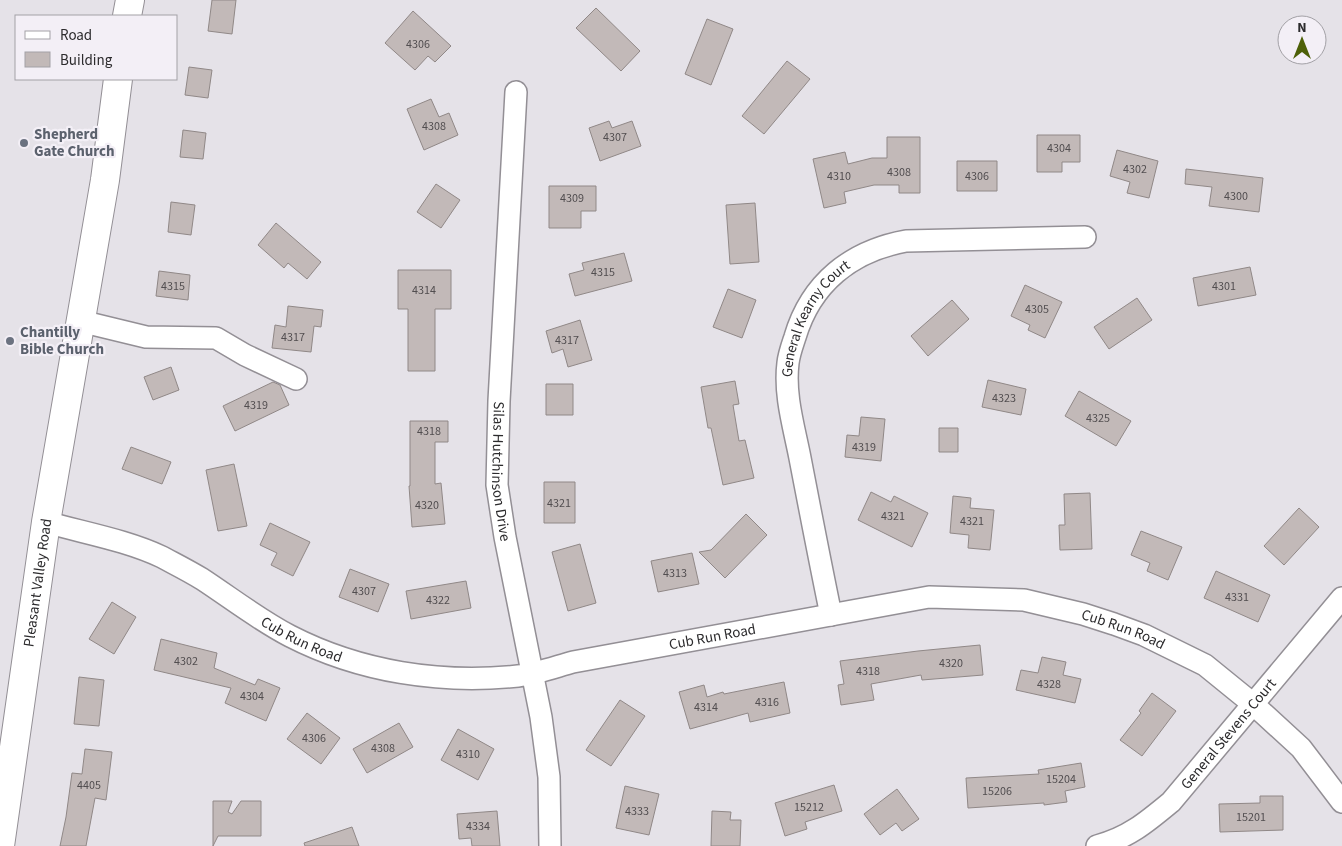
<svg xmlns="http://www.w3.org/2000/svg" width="1342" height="846" viewBox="0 0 1342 846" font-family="'Source Sans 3',sans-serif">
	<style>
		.building { fill: #c2b9b8; stroke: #908887 }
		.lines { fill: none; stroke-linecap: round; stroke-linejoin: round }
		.street-casing { stroke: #938f95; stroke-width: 24 }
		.secondary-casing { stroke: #938f95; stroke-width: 30 }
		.street { stroke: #fff; stroke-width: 21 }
		.secondary { stroke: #fff; stroke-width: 28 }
		.worship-dot { fill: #6b7280; stroke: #f3eff6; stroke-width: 2 }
		.labels { text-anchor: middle; stroke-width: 4.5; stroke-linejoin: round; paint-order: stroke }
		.number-label { font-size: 12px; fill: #524e50 }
		.worship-label { font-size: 15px; font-weight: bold; fill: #5b616d; stroke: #f3eff6; text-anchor: start }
		.street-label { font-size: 15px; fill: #2c2b2d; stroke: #f3eff6 }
	</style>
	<rect width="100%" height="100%" fill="#e5e2e8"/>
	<path class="building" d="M212,0H236L232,34L208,31Z
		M596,8L640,51L621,71L576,28Z
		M413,11L451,46L435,62L428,56L415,70L385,43Z
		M707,19L733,29L711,85L685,74Z
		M787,61L810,79L764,134L742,116Z
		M189,67L212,70L208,98L185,95Z
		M431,99L439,117L449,113L458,135L424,150L407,109Z
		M609,121L612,128L632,121L641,146L600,161L589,128Z
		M183,130L206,133L203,159L180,157Z
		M1037,135H1080V162H1062V172H1037Z
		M887,137H920V193H899V185H874L844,192L846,203L824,208L813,159L845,152L848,164L872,158H887Z
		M1117,150L1158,161L1149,198L1127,193L1130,182L1110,176Z
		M957,161H997V191H957Z
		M1186,169L1263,178L1259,212L1209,206L1212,187L1185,184Z
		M436,184L460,200L441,228L417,212Z
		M549,186H596V211H581V228H549Z
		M171,202L195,205L191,235L168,232Z
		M755,203L759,262L730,264L726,205Z
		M276,223L321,262L307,279L288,263L284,268L258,245Z
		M624,253L632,281L575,296L569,274L584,270L582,263Z
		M1250,267L1256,295L1198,306L1193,278Z
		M398,270H451V309H435V371H408V309H398Z
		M159,271L190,275L188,300L156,296Z
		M1025,285L1062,302L1045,338L1028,330L1030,325L1011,316Z
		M728,289L756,300L742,338L713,327Z
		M1137,298L1152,320L1109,349L1094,327Z
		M952,300L969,319L928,356L911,336Z
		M288,306L323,310L321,327L314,326L311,352L272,348L275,325L286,327Z
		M580,320L592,360L568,367L563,349L552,353L546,331Z
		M171,367L179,390L153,400L144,377Z
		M988,380L1026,389L1021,415L982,407Z
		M735,381L739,404L733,405L739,441L745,440L754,478L723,485L711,428H708L701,387Z
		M273,382L280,385L289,405L235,431L223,406Z
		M546,384H573V415H546Z
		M1079,391L1131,421L1116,446L1065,416Z
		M861,417L885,419L881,461L845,457L847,435L859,436Z
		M410,421H448V442H435V484L441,483L445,524L412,527L409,486H410Z
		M939,428H958V452H939Z
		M131,447L171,462L162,484L122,469Z
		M234,464L247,526L218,531L206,470Z
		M544,482H575V523H544Z
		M871,492L891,502L894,496L928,513L912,547L858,520Z
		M1090,493L1092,549L1060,550L1059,525H1065L1064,494Z
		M953,496L971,498L970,508L994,510L990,550L968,548L969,535L950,533Z
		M1299,508L1319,527L1284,565L1264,546Z
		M746,514L767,535L725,578L699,552L711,550Z
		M270,523L310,542L293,576L271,565L277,553L260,545Z
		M1141,531L1182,547L1168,580L1147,571L1150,563L1131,555Z
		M580,544L596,603L568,611L552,552Z
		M692,553L699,584L658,592L651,561Z
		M350,569L389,584L378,612L339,597Z
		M1216,571L1270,595L1258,622L1204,598Z
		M466,581L471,608L411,619L406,591Z
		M112,602L136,617L114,654L89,639Z
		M161,639L217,653L214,668L255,685L258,679L280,688L266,721L225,703L231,688L154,670Z
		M980,645L983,675L922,680L921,675L871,684L874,700L841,705L838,685L844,684L840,661L918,651Z
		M1042,657L1066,662L1063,675L1081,679L1075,703L1016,690L1021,670L1038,673Z
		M79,677L104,680L99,726L74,724Z
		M784,682L790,713L750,722L748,713L690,729L679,692L704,685L707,697L723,692L724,694Z
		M1152,693L1176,711L1142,756L1120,740L1141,713L1139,711Z
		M620,700L645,716L611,766L586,750Z
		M307,713L340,738L321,764L287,739Z
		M399,723L413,747L367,773L353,749Z
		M458,729L494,749L478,780L441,760Z
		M85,749L112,752L106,800L95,798L86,846H60L66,817L72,773L82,774Z
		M1081,763L1085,787L1065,791L1067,802L1044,805V803L968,808L966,778L1039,774L1038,770Z
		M834,785L842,811L805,822L807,829L785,836L775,803Z
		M625,786L659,794L649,835L616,828Z
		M897,789L919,819L902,831L896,823L880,835L864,814Z
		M1260,796H1283V830L1220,832L1219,804L1260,803Z
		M213,801H232L228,812L232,814L241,801H261V836H218L213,846Z
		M497,811L500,846H472L471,838L459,839L457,814Z
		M712,811L731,812L730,820H741L740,846H711Z
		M352,827L359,846H305L304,843Z"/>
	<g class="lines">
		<g class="street-casing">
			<g id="street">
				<path id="s1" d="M516,92L499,401L497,485L505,537L541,717L549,777L550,846"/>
				<path d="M80,321L146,337L216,338L245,355L296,379"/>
				<path id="s2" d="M46,522C84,533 126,540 162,557C175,564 189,571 202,579C231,598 259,620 290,636C360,672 440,684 518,676C536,674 555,667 573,662L929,597L1024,600L1083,614L1114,624L1144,635L1205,665L1253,704L1301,748L1342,802"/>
				<path id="s3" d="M831,615C820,562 810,510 800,458C794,427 784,395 788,363C789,354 792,346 795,337C811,283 851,251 906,241L1085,237"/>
				<path id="s4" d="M1097,846C1128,838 1147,822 1171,802L1342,598"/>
			</g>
		</g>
		<g class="secondary-casing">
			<g id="secondary">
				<path d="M127,16L130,0"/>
				<path id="s5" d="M0,846L46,522L105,180L118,79"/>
			</g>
		</g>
		<use href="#street" class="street"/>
		<use href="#secondary" class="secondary"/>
	</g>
	<g class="worship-dot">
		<circle cx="24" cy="143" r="5"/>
		<circle cx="10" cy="341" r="5"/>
	</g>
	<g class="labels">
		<g class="number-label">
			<text x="418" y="48">4306</text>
			<text x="434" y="130">4308</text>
			<text x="615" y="141">4307</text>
			<text x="1059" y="152">4304</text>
			<text x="1135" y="173">4302</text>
			<text x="899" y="176">4308</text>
			<text x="839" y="180">4310</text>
			<text x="977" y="180">4306</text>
			<text x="1236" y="200">4300</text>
			<text x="572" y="202">4309</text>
			<text x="603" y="276">4315</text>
			<text x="173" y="290">4315</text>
			<text x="1224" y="290">4301</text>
			<text x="424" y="294">4314</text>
			<text x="1037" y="313">4305</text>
			<text x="293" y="341">4317</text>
			<text x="567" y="344">4317</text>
			<text x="1004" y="402">4323</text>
			<text x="256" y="409">4319</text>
			<text x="1098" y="422">4325</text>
			<text x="429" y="435">4318</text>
			<text x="864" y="451">4319</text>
			<text x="559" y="507">4321</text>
			<text x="427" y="509">4320</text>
			<text x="893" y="520">4321</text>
			<text x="972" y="525">4321</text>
			<text x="675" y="577">4313</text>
			<text x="364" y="595">4307</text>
			<text x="1237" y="601">4331</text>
			<text x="438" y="604">4322</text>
			<text x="186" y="665">4302</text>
			<text x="951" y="667">4320</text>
			<text x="868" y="675">4318</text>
			<text x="1049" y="688">4328</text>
			<text x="252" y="700">4304</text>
			<text x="767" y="706">4316</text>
			<text x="706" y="711">4314</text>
			<text x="314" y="742">4306</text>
			<text x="383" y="752">4308</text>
			<text x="468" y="758">4310</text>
			<text x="1061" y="783">15204</text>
			<text x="89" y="789">4405</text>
			<text x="997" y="795">15206</text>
			<text x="809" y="811">15212</text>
			<text x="637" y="815">4333</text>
			<text x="1251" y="821">15201</text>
			<text x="478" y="830">4334</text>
		</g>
		<g class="worship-label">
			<text x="34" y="139">Shepherd<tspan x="34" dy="17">Gate Church</tspan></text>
			<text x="20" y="337">Chantilly<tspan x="20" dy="17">Bible Church</tspan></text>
		</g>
		<g class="street-label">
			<text dy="5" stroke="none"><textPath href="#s3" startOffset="309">General Kearny Court</textPath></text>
			<text dy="5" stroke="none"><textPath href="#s1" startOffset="380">Silas Hutchinson Drive</textPath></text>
			<text dy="5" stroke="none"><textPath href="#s5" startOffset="266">Pleasant Valley Road</textPath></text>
			<text dy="5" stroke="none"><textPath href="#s2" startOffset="1124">Cub Run Road</textPath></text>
			<text dy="5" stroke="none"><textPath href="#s2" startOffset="705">Cub Run Road</textPath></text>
			<text dy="5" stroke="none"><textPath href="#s2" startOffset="284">Cub Run Road</textPath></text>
			<text dy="5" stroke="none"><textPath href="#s4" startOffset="176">General Stevens Court</textPath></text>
		</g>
	</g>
	<rect x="15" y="15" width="162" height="65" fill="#f3eff6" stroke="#a3a1a6"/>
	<rect x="25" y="31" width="25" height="8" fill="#ffffff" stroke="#a3a1a6"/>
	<text x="60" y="40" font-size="15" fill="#2c2b2d">Road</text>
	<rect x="25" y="52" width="25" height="15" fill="#c2b9b8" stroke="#a3a1a6"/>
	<text x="60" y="65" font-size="15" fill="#2c2b2d">Building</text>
	<g transform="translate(1302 40)"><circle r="24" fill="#f3eff6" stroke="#a3a1a6"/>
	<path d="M0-4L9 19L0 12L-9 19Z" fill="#4d6008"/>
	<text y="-8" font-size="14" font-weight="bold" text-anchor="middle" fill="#2c2b2d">N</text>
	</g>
</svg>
